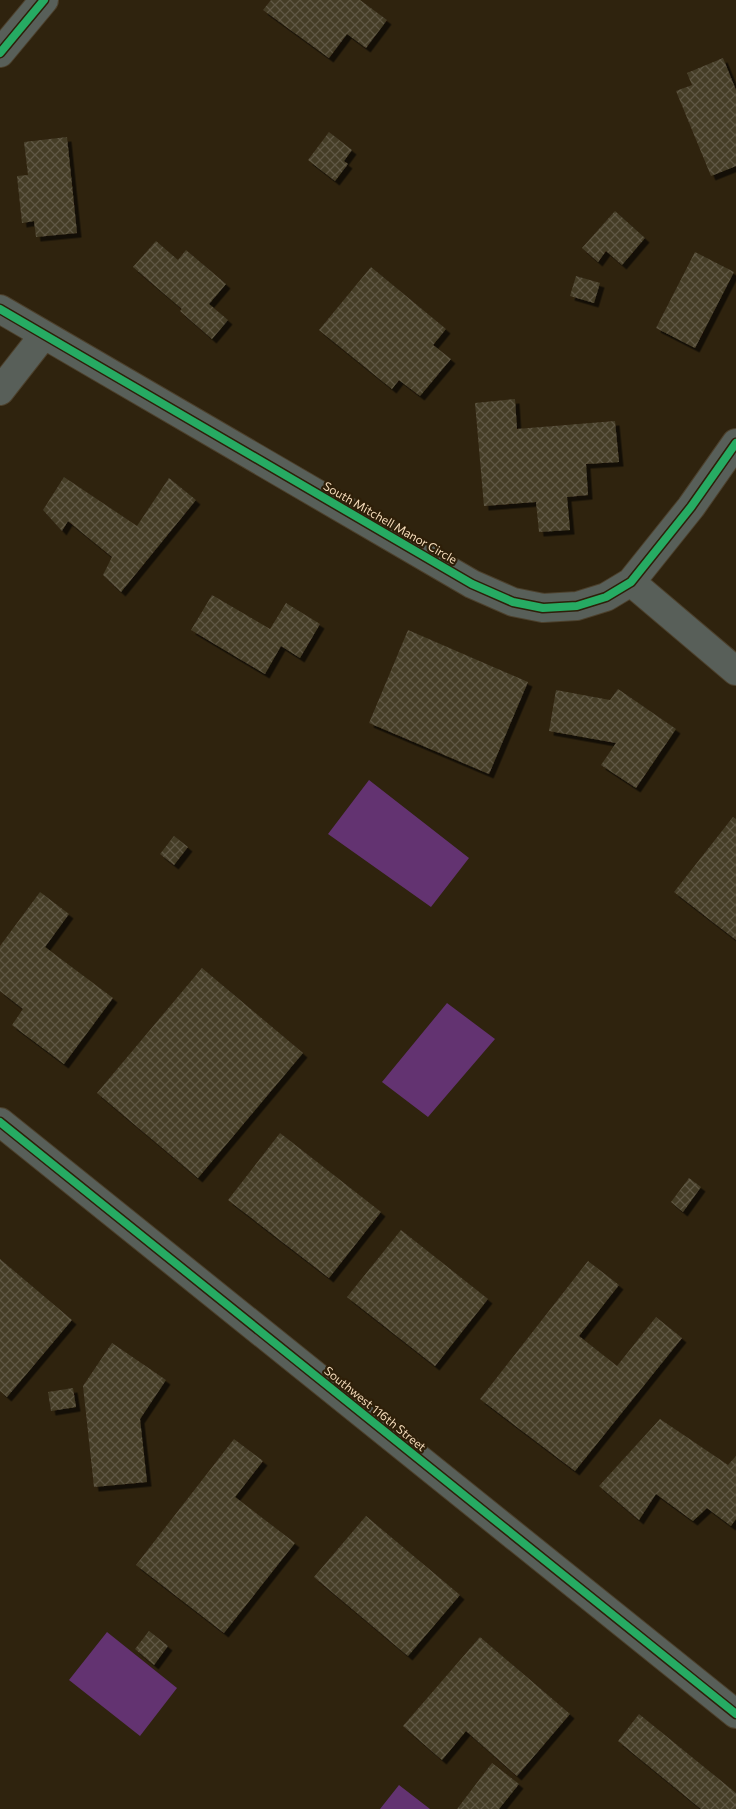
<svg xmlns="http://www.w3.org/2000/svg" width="736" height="1809" viewBox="0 0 736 1809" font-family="Commissioner,sans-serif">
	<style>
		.green { fill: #633371 }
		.building { fill: url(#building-cross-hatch); filter: url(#shadow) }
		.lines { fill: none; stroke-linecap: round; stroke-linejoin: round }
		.minor-casing { stroke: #4c402c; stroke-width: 30 }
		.minor { stroke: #585f59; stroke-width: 28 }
		.cycleway-casing { stroke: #2e1f09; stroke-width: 11 }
		.cycleway { stroke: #26ab63; stroke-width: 8 }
		.labels { text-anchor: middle; stroke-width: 4.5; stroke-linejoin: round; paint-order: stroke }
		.street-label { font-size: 12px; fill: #f5dcbb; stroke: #2e1f09 }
	</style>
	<defs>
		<pattern id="building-cross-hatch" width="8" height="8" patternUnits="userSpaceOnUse" patternTransform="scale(1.25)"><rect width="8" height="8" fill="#453c27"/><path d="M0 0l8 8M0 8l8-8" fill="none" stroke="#605844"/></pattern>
		<filter id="shadow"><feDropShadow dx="4.5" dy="4.5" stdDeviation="0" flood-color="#0009"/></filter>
	</defs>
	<rect width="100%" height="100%" fill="#2f230e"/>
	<path class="green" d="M369,780L469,858L431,907L328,834Z
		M447,1003L495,1039L428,1117L382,1082Z
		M107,1632L177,1688L140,1736L69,1680Z
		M399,1785L430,1809H380Z"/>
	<path class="building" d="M271,0H360L387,20L366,48L347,34L329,58L263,10Z
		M723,58L736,90V166L711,176L676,91L692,85L687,73Z
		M329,132L352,150L344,161L348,164L335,181L308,160Z
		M67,137L77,233L36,237L34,221L22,223L17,176L28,175L24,142Z
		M615,211L645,238L622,265L606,251L598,262L582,248Z
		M156,241L178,260L186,250L226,284L209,304L228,320L212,339L180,311L182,309L133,267Z
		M695,252L734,272L695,348L656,328Z
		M371,267L446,329L433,345L451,359L420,396L399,380L392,389L319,330Z
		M576,276L600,283L594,303L570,296Z
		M515,399L517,429L615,421L619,462L586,464L588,495L567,497L570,530L539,532L536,502L484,506L475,403Z
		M64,477L137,526L169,478L196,500L121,592L103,575L112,557L68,521L62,531L43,510Z
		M212,595L270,629L286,603L320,624L300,658L281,646L265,674L191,630Z
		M408,630L528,682L489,774L369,723Z
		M618,689L676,729L636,788L601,765L616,743L549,731L556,690L610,700Z
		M733,817L736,819V940L674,892Z
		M174,836L188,847L174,865L160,854Z
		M40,892L69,914L45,947L113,998L64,1064L12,1025L23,1009L0,991V946Z
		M202,968L303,1053L198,1178L97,1093Z
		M280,1133L381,1212L329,1278L228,1200Z
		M689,1178L701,1187L683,1212L671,1202Z
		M401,1230L488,1299L435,1366L347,1297Z
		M0,1259L72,1320L7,1397L0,1391Z
		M588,1261L619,1285L579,1336L617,1366L656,1317L682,1338L575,1471L480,1399Z
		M112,1343L166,1380L140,1419L147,1482L94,1487L83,1386Z
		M73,1388L76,1407L51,1411L48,1392Z
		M660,1419L728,1465L736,1456V1519L731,1526L707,1508L693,1521L656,1494L639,1520L599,1486Z
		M234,1439L263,1461L235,1497L295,1543L224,1633L136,1565Z
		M366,1516L460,1595L408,1656L314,1577Z
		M149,1631L168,1646L154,1665L135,1649Z
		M480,1637L570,1714L517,1776L466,1731L442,1760L403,1726Z
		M639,1714L736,1793V1809H701L618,1741Z
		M492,1763L519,1784L499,1809H457Z"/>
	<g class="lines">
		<g class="minor-casing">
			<path id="minor" d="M0,53L44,0
				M0,309L472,584L513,602L543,608L577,606L606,597L631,582L691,507L736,443
				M0,391L43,336
				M631,582L736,671
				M0,1122L736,1714"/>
		</g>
		<use href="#minor" class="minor"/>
		<g class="cycleway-casing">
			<path id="cycleway" d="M0,53L44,0
				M0,309L472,584L513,602L543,608L577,606L606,597L631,582L691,507L736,443
				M0,1122L736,1714"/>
		</g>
		<use href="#cycleway" class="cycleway"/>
	</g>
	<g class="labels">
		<g class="street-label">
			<text transform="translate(390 523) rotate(30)" y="4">South Mitchell Manor Circle</text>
			<text transform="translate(375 1409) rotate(39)" y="4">Southwest 116th Street</text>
		</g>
	</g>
</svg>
